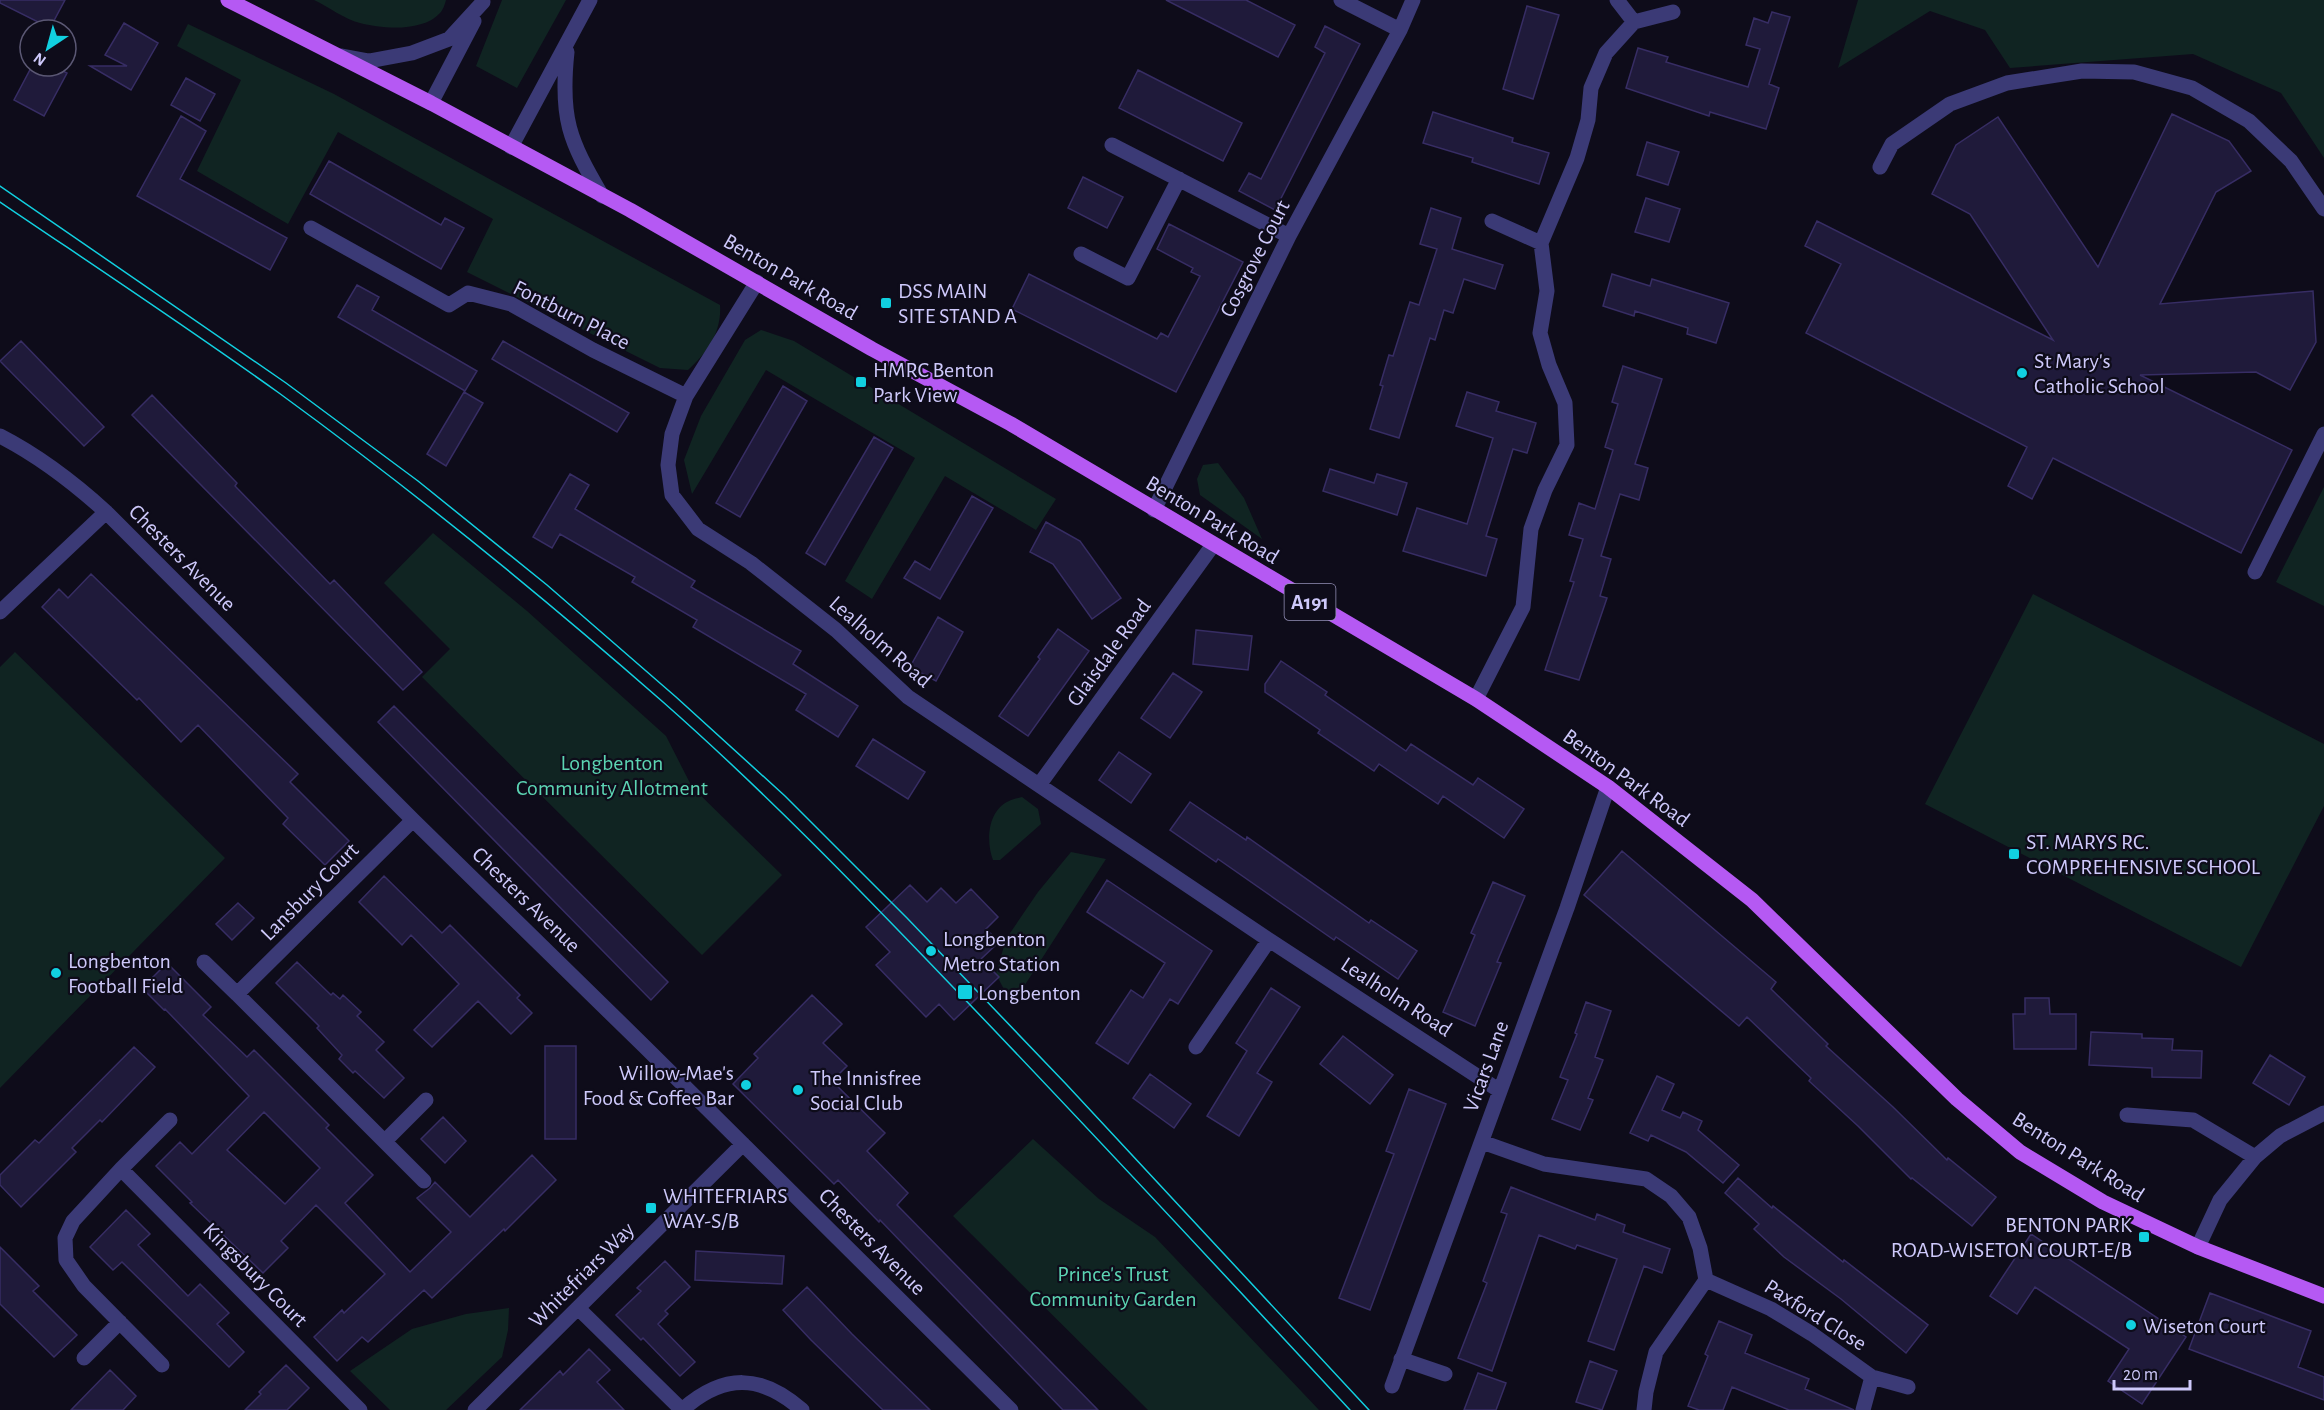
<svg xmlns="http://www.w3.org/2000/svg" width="2324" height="1410" viewBox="0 0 2324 1410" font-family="'Alegreya Sans',sans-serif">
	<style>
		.green { fill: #102422 }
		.building { fill: #1f1a3a; stroke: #372d64; stroke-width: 1.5; fill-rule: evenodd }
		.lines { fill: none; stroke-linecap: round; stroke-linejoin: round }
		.street { stroke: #3b3a76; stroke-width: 15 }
		.primary { stroke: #b559f3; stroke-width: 15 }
		.tram { stroke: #11d0e0; stroke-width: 1.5 }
		.poi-dot { fill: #11d0e0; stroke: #0e0c1a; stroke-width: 2 }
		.labels { text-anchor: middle; stroke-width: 4.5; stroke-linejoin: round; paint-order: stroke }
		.shield { fill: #0e0c1a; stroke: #9490b8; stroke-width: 1.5 }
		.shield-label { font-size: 21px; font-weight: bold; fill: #cec9fb }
		.street-label { font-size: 22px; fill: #cec9fb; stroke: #0e0c1a }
		.poi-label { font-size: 22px; fill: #cec9fb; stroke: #0e0c1a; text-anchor: start }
		.park-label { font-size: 22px; fill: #5cd4b3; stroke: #0e0c1a }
	</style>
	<rect width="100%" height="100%" fill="#0e0c1a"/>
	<path class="green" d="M314,0H446C445,4 443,10 440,13C423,32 383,29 360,23C344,19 329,7 314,0Z
		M502,0H566L517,88L476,66Z
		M1858,0H2324V158L2281,93L2193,54L2010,68L1985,30L1930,11L1838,68Z
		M188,24L334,94L720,305C722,332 707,353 688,370L660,368L467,272L493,219L338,132L288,224L197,171L241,80L177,46Z
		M761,330L794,341L1056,499L1036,530L945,476L872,599L845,581L915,458L766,370L692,494L684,460L701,416L745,340Z
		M1218,463L1244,498L1262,539L1200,495L1197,479L1203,465Z
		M2324,487V606L2276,582Z
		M433,533L527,611L666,736L692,787L782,875L702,955L422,677L450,649L384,583Z
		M2033,594L2324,744V806L2241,967L1925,804Z
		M15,652L225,858L0,1088V667Z
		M1022,797L1038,809L1041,824L1000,860H993C986,842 987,811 1009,801C1013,799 1018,798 1022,797Z
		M1071,852L1106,859L1012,1005L996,974L1006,939L1038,892Z
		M1033,1139L1099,1199L1155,1237L1319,1410H1148L953,1216Z
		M509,1308L508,1330L502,1357L446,1410H390L350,1371L412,1329L466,1314Z"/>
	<path class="building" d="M0,0H65L50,28L0,3Z
		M1166,0H1246L1295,25L1278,57Z
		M1527,6L1559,15L1533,99L1503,89Z
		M1772,12L1790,17L1769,84L1779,88L1766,129L1710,112L1709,116L1626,88L1638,48L1668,57L1666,62L1748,87L1760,49L1746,45L1754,18L1768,23Z
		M124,23L158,43L131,90L90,66H127L105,55Z
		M1325,26L1360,44L1275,210L1239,191L1249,173L1261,179L1325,53L1315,47Z
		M32,66H53L67,73L44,116L14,100Z
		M1138,70L1242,123L1223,161L1119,108Z
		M186,78L215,94L200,121L171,105Z
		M1433,112L1513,138L1512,142L1549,153L1539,184L1472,162L1473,158L1423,143Z
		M2172,114L2229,141L2251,171L2216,192L2160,304L2313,291L2316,342L2290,390L2256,372L2140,375L2292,450L2241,553L2053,458L2032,499L2008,486L2027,447L1806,333L1841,264L1805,246L1817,221L2053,340L1970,214L1932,194L1956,145L1998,117L2098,267Z
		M181,116L206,131L180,179L287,238L270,270L137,196Z
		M1647,142L1679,152L1668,185L1637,175Z
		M329,161L441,225L445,218L464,228L441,269L310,194Z
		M1083,177L1123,197L1107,228L1068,208Z
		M1646,198L1680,209L1669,242L1635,232Z
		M1431,208L1461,218L1452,249L1503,265L1495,289L1464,279L1453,313L1444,310L1435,340L1430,338L1399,438L1370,429L1383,386L1380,385L1389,355L1393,356L1410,302L1419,305L1437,249L1420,244Z
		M1169,224L1243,262L1176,392L1012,309L1029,274L1157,339L1161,333L1168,337L1200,276L1191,272L1193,268L1157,249Z
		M1612,274L1650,286L1652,279L1729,303L1716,343L1687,334L1688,328L1635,311L1634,316L1603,306Z
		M357,285L379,297L372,310L477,371L465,391L338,317Z
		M21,341L104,427L84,446L0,361Z
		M503,341L629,413L617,432L492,359Z
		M1623,366L1662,379L1635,464L1648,468L1639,500L1620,494L1601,556L1611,559L1600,596L1607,598L1579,680L1545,670L1574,582L1570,581L1583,539L1569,535L1579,503L1595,509L1613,450L1605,447L1618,404L1612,402Z
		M783,386L807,401L740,517L716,503Z
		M464,392L483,403L446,466L427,454Z
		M1467,392L1499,402L1496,411L1536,423L1527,453L1513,449L1486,536L1497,539L1486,576L1403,551L1417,508L1467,524L1493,438L1456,426Z
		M152,395L237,483L235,486L330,584L334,580L422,672L403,690L132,415Z
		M874,437L893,448L825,565L806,553Z
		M1330,469L1374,483L1377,474L1407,483L1397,515L1323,491Z
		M570,474L589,485L575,509L695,581L691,587L801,651L793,664L858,706L838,737L796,710L806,694L693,627L697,620L632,582L635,577L560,534L552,548L533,537Z
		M972,496L993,508L940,599L904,578L915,561L930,570Z
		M1046,522L1080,541L1121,598L1092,619L1053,564L1030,552Z
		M91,574L298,774L290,782L349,841L325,865L283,824L288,818L198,725L181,742L139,698L137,700L42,607L59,589L68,598Z
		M938,617L963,632L936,681L910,667Z
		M1058,629L1089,651L1028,736L999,716L1040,659L1038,657Z
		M1196,630L1252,636L1248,670L1193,664Z
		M1281,661L1327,692L1325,695L1406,751L1411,744L1473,785L1478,778L1524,809L1504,838L1443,796L1438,804L1379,764L1374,771L1318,733L1320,730L1265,692V684Z
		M1173,673L1202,692L1170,738L1141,718Z
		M394,706L668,982L651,1000L378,722Z
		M873,739L925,772L908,799L856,766Z
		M1119,752L1151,774L1131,803L1099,780Z
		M1190,802L1246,840L1247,837L1369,923L1371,920L1417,951L1398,979L1336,937L1334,940L1218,859L1216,862L1170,830Z
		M1622,851L1776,982L1771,989L1828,1044L1826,1046L1893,1107L1947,1160L1948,1158L1996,1197L1972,1226L1912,1178L1911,1179L1858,1126L1809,1081L1811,1078L1747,1017L1739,1026L1584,895Z
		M384,876L442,933L450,925L520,995L517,998L532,1013L511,1034L478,1001L432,1047L414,1030L459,984L411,935L402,945L359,902Z
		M1107,880L1212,951L1178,1004L1170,999L1128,1064L1096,1043L1131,990L1143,998L1165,963L1087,912Z
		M1493,882L1525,896L1497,962L1501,963L1475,1026L1443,1012L1475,935L1471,933Z
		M910,885L927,902L941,888L956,903L971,889L998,917L986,929L999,942L981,959L999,977L954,1020L939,1004L926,1017L876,965L890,952L866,927Z
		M238,903L254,918L232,940L216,924Z
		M297,962L331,995L333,993L340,999L343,995L361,1012L357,1016L384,1042L376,1050L404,1078L384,1098L355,1071L353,1073L339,1059L342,1055L317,1028L319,1026L276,983Z
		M167,963L211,1007L203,1015L247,1057L254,1050L329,1125L326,1128L373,1175L345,1203L410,1272L451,1232L417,1198L430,1188L435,1182L470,1217L532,1155L556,1180L505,1231L504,1229L432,1298L424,1290L368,1342L362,1337L337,1361L314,1337L342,1310L344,1313L385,1274L316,1205L281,1241L288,1248L263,1273L190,1203L192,1202L156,1166L180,1142L192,1154L249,1096L165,1009L164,1010L142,988ZM264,1112L320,1168L285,1204L227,1150Z
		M1271,988L1300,1007L1257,1073L1272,1082L1239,1136L1207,1116L1247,1051L1236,1043Z
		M812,995L842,1024L823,1043L847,1066L832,1081L885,1133L867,1151L908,1193L897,1205L1098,1410H1063L880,1220L879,1222L838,1180L834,1184L733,1084L758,1058L754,1054Z
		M2025,998H2049L2050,1014H2076V1049H2014L2013,1014H2025Z
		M1586,1002L1611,1011L1595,1057L1603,1060L1588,1098L1593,1100L1580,1130L1552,1119L1568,1080L1560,1077L1577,1034L1575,1033Z
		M2091,1032L2142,1034V1038L2173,1039L2172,1050L2202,1051L2201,1078L2152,1077V1068L2089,1065Z
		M1343,1036L1393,1075L1370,1104L1320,1064Z
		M545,1046H576V1139H545Z
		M134,1047L155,1067L102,1122L100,1120L72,1148L76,1152L21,1207L0,1185V1175L35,1140L39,1143Z
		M2270,1055L2305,1077L2289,1105L2253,1083Z
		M1150,1074L1191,1104L1174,1128L1133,1098Z
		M1657,1076L1674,1084L1662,1110L1680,1118L1683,1112L1702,1121L1698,1130L1739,1165L1723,1183L1686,1152L1651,1135L1648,1141L1630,1133Z
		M1409,1089L1446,1104L1370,1310L1339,1298L1394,1154L1386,1151Z
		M443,1117L466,1141L445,1163L421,1139Z
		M1738,1178L1772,1208L1773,1206L1843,1262L1844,1260L1928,1325L1906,1353L1841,1299L1784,1257L1754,1229L1759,1224L1725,1193Z
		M1511,1187L1595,1220L1597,1214L1625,1225L1623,1232L1670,1249L1662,1273L1644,1266L1614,1350L1588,1341L1617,1259L1577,1245L1575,1249L1539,1235L1492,1371L1458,1358L1487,1283L1483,1281L1507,1214L1501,1212Z
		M126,1210L150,1234L138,1245L188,1296L200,1284L229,1313L217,1324L244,1352L229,1367L122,1262L113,1270L90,1247Z
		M2031,1234L2186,1337L2142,1404L2108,1381L2129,1349L2035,1287L2017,1314L1990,1296Z
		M0,1247L39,1286L33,1291L77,1335L54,1357L0,1304Z
		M696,1251L784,1256L782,1284L695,1280Z
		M665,1261L690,1287L665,1311L668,1314L658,1324L695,1362L680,1376L643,1338L641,1340L616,1315L641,1291L637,1288Z
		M807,1287L852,1334L930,1410H883L811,1340L783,1310Z
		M2210,1293L2311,1331L2298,1367L2324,1377V1400L2189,1349Z
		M1719,1321L1752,1335L1745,1353L1809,1379L1805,1389L1854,1410H1789L1732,1387L1723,1410H1699L1688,1406L1708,1356L1705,1354Z
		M589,1349L610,1370L597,1382L624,1410H520L560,1371L563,1375Z
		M1590,1361L1617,1371L1602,1410L1576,1402Z
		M286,1365L309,1388L287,1410H245L261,1394L259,1392Z
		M110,1370L136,1396L123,1410H71Z
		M1478,1373L1506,1383L1496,1410H1464Z"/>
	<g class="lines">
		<path class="street" d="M1341,0L1400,30
			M1617,0L1634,22
			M567,52C560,118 569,140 602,196
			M342,56L369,61L412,53L449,39L483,2
			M431,103L474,21
			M1112,145L1289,236
			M511,147L590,0
			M1880,167L1892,144L1950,104L2007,83L2082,71L2134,72L2192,88L2249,121L2291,161L2324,209
			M1492,221L1541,243
			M311,228L449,305L468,293L511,304L593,350L686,396
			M1081,254L1128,278L1179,179
			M757,282L686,396L672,434L668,465L672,495L698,529L751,563L836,630L908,697L1269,940L1500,1091
			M0,436C39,456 73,482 106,512L413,820L644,1046L1011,1410
			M1154,510L1289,236L1400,30L1413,0
			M2255,572L2324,434
			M0,612L106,512
			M1476,699L1523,607L1531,529L1545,490L1567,445L1565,403L1549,365L1540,333L1547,291L1541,243L1577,158L1588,120L1591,88L1606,53L1634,22L1673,12
			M1039,785L1213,545
			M413,820L237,994L424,1181
			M204,962L237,994
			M1196,1047L1269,940
			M2127,1115L2193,1120L2255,1157
			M385,1141L426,1100
			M1482,1142L1544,1164L1646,1179L1671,1196L1689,1217L1700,1248L1706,1280L1771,1309L1812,1334L1872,1377
			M121,1169L170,1120
			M2198,1247L2220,1200L2255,1157L2280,1136L2324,1113
			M579,1309L682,1410C724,1373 761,1374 802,1410
			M84,1358L120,1322
			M1401,1359L1445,1374
			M162,1365L84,1286L66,1260L65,1238L73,1221L121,1169L360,1410
			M1392,1386L1567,908L1608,787
			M475,1410L743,1144
			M1644,1410L1646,1392L1656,1352L1706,1280
			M1863,1410L1872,1377L1908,1387"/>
		<path class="primary" d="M228,0L431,103L630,210L872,349L1011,424L1476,699L1608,787L1752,900L1957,1099L2020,1152L2103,1202L2198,1247L2324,1296"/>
		<path class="tram" d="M0,186L286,383L418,481L547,585L676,697L785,796L907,918L1066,1084L1369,1410
			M0,202C93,265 187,327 279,393C412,490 540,594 663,702C764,791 857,887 950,984C1085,1124 1217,1267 1350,1410"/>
	</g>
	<g class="poi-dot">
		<rect x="880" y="297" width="12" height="12" rx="3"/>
		<circle cx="2022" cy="373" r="6"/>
		<rect x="855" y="376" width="12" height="12" rx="3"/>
		<rect x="2008" y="848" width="12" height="12" rx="3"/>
		<circle cx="931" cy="951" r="6"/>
		<circle cx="56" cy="973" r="6"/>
		<rect x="957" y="984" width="16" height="16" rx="3"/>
		<circle cx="746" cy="1085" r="6"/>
		<circle cx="798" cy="1090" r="6"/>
		<rect x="645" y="1202" width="12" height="12" rx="3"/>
		<rect x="2138" y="1231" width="12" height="12" rx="3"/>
		<circle cx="2131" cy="1325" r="6"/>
	</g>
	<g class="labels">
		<rect class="shield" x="1284.5" y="584" width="51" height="36" rx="4.5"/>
		<g class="shield-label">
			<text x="1310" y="609">A191</text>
		</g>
		<g class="street-label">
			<text transform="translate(1254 258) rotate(-63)" y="8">Cosgrove Court</text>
			<text transform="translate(791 276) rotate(30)" y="8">Benton Park Road</text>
			<text transform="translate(572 314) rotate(27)" y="8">Fontburn Place</text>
			<text transform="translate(1213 519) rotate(31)" y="8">Benton Park Road</text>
			<text transform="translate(183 557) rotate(45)" y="8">Chesters Avenue</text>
			<text transform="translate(881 641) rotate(41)" y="8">Lealholm Road</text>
			<text transform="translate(1108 652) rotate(-54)" y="8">Glaisdale Road</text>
			<text transform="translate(1627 777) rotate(36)" y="8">Benton Park Road</text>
			<text transform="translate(309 891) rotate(-45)" y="8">Lansbury Court</text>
			<text transform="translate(527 899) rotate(44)" y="8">Chesters Avenue</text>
			<text transform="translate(1397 996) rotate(33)" y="8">Lealholm Road</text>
			<text transform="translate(1485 1066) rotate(-70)" y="8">Vicars Lane</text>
			<text transform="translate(2079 1156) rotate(32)" y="8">Benton Park Road</text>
			<text transform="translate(873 1241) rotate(45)" y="8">Chesters Avenue</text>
			<text transform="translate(256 1274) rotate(45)" y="8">Kingsbury Court</text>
			<text transform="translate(581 1274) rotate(-45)" y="8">Whitefriars Way</text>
			<text transform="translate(1816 1314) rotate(32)" y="8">Paxford Close</text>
		</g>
		<g class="poi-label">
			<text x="898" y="298">DSS MAIN<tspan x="898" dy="25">SITE STAND A</tspan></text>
			<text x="2034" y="368">St Mary's<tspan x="2034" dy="25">Catholic School</tspan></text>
			<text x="873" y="377">HMRC Benton<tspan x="873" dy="25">Park View</tspan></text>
			<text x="2026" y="849">ST. MARYS RC.<tspan x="2026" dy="25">COMPREHENSIVE SCHOOL</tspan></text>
			<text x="943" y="946">Longbenton<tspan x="943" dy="25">Metro Station</tspan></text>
			<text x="68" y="968">Longbenton<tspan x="68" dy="25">Football Field</tspan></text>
			<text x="978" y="1000">Longbenton</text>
			<text x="734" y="1080" text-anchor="end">Willow-Mae's<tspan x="734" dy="25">Food &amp; Coffee Bar</tspan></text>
			<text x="810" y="1085">The Innisfree<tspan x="810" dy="25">Social Club</tspan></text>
			<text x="663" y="1203">WHITEFRIARS<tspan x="663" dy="25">WAY-S/B</tspan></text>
			<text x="2132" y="1232" text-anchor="end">BENTON PARK<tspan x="2132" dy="25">ROAD-WISETON COURT-E/B</tspan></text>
			<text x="2143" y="1333">Wiseton Court</text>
		</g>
		<g class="park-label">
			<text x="612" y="770">Longbenton<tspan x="612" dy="25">Community Allotment</tspan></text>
			<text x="1113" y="1281">Prince's Trust<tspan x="1113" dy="25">Community Garden</tspan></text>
		</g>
	</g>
	<g transform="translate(48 48) rotate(216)"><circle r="28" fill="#0e0c1a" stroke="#5b5874" stroke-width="1.5"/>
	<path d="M0-4.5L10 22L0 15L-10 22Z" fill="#11d0e0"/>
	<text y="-9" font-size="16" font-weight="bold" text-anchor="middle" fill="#cec9fb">N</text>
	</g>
	<path d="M2114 1380v9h76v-9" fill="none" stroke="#cec9fb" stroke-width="3"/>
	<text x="2123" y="1380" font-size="18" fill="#cec9fb" stroke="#0e0c1a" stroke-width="4.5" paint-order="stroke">20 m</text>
</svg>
